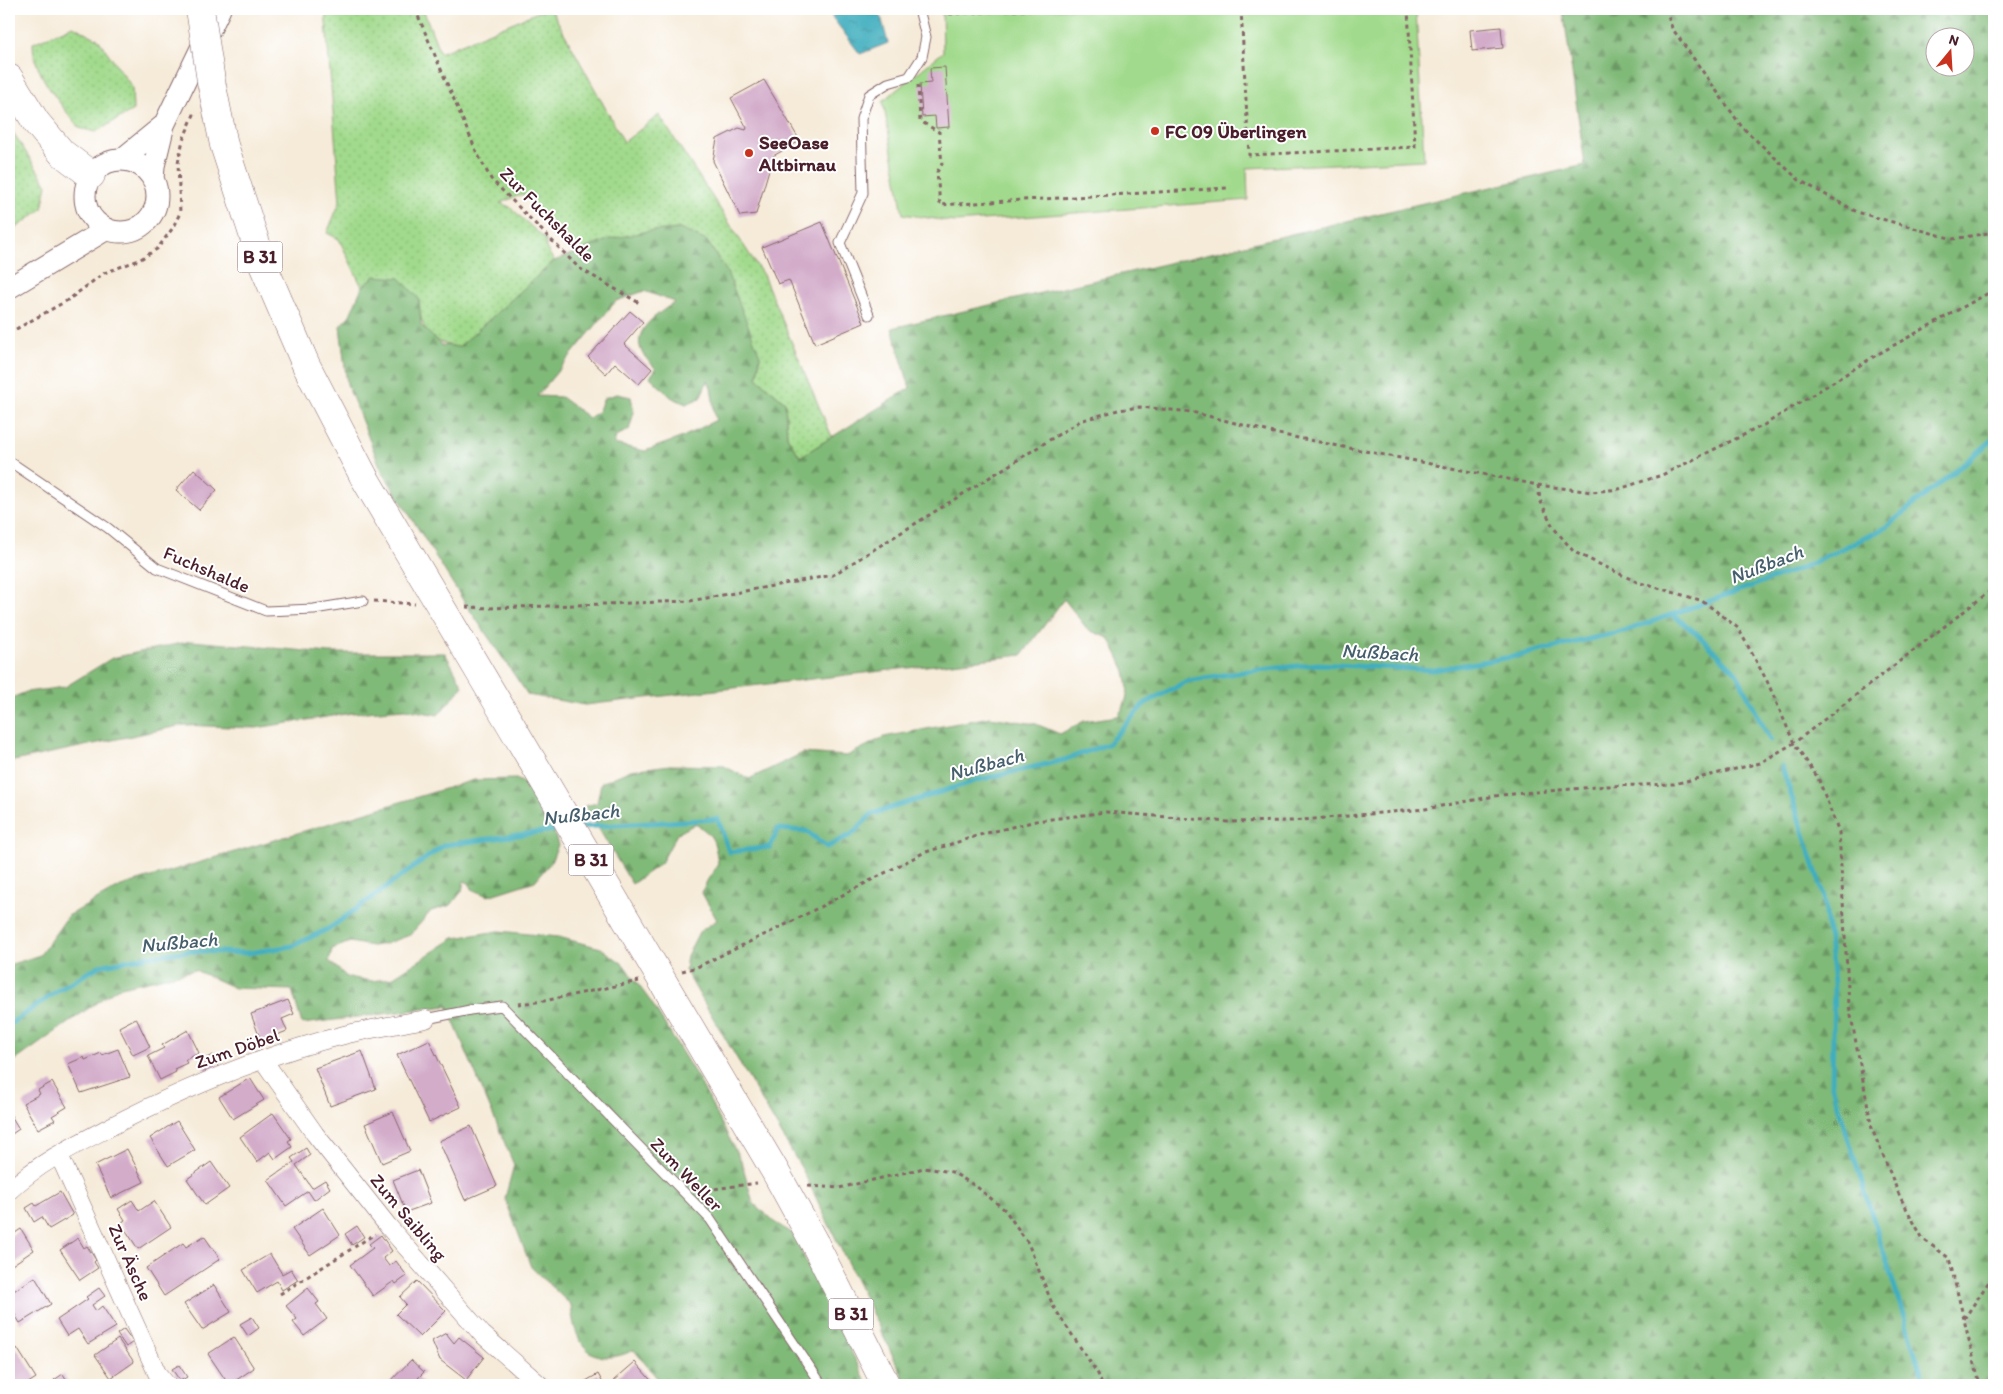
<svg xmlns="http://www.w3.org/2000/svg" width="2003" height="1394" viewBox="0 0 2003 1394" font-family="Itim,sans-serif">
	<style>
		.green { fill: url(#green-dots); stroke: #767c5c }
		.forest { fill: url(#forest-firs); stroke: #656c52; fill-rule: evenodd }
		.pitch { fill: #a1da8c; stroke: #767c5c }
		.water { fill: url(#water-ripples); stroke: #466674 }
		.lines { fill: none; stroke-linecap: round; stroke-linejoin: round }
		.stream { stroke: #41aebe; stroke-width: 5 }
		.building { fill: #d3acca }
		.service-casing { stroke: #866668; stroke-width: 11 }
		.minor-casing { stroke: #866668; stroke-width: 19 }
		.tertiary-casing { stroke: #866668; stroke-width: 23 }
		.primary-casing { stroke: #866668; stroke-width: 29 }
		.path { stroke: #866668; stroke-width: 3; stroke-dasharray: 4 4; stroke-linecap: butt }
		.service { stroke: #fff; stroke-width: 9 }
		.minor { stroke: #fff; stroke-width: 18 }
		.tertiary { stroke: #fff; stroke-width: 21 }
		.primary { stroke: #fff; stroke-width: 28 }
		.primary-bridge-casing { stroke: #866668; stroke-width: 29; stroke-linecap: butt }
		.primary-bridge { stroke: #fff; stroke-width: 28 }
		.poi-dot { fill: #c8321e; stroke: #fff; stroke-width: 2 }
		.labels { text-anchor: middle; stroke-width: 4; stroke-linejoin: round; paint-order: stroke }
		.shield { fill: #fff; stroke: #80626b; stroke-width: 1 }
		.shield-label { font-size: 18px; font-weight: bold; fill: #4a1f2b }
		.poi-label { font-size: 19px; font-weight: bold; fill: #4a1f2b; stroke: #fff; text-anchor: start }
		.street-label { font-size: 19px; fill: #4a1f2b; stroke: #fff }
		.water-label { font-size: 20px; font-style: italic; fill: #465f6d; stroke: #fff }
	</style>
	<defs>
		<pattern id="green-dots" width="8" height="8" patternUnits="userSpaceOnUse" patternTransform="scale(1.25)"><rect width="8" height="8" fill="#a1da8c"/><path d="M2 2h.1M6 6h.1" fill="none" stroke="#8cbb79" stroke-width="1.8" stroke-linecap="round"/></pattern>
		<pattern id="forest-firs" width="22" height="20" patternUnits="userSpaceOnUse" patternTransform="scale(1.25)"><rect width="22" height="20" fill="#80ba78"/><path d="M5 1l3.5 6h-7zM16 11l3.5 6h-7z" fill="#6b9763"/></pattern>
		<pattern id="water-ripples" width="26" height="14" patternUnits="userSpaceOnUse" patternTransform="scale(1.25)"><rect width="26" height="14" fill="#41aebe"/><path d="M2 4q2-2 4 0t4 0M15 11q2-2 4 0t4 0" fill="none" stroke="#388d9b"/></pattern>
	</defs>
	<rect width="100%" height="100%" fill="#fff"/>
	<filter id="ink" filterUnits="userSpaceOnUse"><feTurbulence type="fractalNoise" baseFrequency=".02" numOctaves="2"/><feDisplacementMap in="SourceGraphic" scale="10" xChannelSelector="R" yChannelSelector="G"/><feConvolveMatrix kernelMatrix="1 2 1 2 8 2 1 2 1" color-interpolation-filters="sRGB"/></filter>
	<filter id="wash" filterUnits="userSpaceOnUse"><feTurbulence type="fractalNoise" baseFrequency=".0096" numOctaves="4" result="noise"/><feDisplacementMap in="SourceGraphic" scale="20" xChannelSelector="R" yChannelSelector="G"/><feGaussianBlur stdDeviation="1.12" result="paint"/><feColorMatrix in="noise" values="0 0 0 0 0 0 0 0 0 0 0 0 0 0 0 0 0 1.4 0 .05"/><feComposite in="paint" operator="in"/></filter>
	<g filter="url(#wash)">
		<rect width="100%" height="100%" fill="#f6ebd9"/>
		<path class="green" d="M325,9H423L440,53L545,9H551L624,142L659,115L763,275L832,437L800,457L787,436L785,402L757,378L760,356L680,229C645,231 614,237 582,250L523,194L500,203L510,207L546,240V248L554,261L459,347C428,343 420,329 419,299L375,276L362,287L339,239L327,233L340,202Z
			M73,26L98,39L132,87L133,110L96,132L79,128C61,103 33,75 33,43Z
			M9,126L47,185L42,209L9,233Z"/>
		<path class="forest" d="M1563,9H1994V1385H907L802,1169L685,970L687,956L699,932L717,920L702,893L707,881L718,864C715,843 715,835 695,824L677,834L661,863L632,884L585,806L597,803L601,783L631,770L670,765L724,766L749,779L803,753L847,756L884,737L990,717L1036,724L1060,734L1084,721L1118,716C1138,687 1123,666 1109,638L1088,630L1064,599L1022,655L585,705L528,695L463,600L382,471L347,384L340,326L350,315L362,287L375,276L400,278L419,299L421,325L441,345L459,347L554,261L610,239L649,231L680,229L707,241L727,272L760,356L757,378L785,402L787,436L800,457L910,388L892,328L1585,165ZM1936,38H1966V68H1936ZM644,291L675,302C660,313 629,330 643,354C646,359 652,364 656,369L650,377L671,397L686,404L700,398L708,380C714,391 712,407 716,420L683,437L645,451L614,444L616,436L629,430L634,412L631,397L617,394L604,398L598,412L589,418L561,397L537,396L616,301Z
			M191,641L330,653H445L463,686L438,715L405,709L352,713L256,728L183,725L9,762V699L26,692L65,687L112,658Z
			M516,779L526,784L552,826L558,845L551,862L535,881L488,896L473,890L469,883L464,881L462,891L451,905L431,911L410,935L385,944L372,946L350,942L332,949L329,961L347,977L372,981L392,978L454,938L499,931L558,937L601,948L623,964L651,1002L699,1080L742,1163L753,1203L774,1222L792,1233L868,1385H663L634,1350C592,1370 574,1345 571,1305L531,1267L505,1198L514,1165L447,1006L302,1024L292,990L235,988L195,970L117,988L9,1065V965L40,955L68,916L121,886L474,780Z"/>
		<path class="pitch" d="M942,9H1416L1424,160L1247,168L1248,200L955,222L903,214L883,101L943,52Z"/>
		<path class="water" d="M826,9H879L888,43L860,54Z"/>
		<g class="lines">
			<path class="stream" d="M1673,615L1696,633L1736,672L1770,740
				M1782,767L1824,896L1834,983L1832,1086L1925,1385
				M581,827L718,819L729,852L770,847L778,829L806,831L827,847L852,834L872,814L978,780L1064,760L1108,744L1144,704L1187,681L1248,671L1318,664L1434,670L1517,656L1628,630L1802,568L1885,528L1994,439
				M9,1025L57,991L99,966L150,956L190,951L248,953L292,946L330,928L444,845L563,829"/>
		</g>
		<g id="blocks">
			<path class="building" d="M1501,27L1503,48L1472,51L1470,30Z
				M945,67L949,127L936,128L935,116L922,117L920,84L931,83L930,68Z
				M764,80L800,141L773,156L756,214L740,216L713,161L717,139L739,128L746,130L747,128L731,98Z
				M822,222L864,323L815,344L789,280L778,284L762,247Z
				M630,311L643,322L624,344L652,369L639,384L615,363L606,374L588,357Z
				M194,469L217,490L199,510L176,490Z
				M288,1000L294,1014L282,1019L287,1031L261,1041L251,1014Z
				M136,1018L150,1047L133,1055L119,1027Z
				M188,1030L199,1053L185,1060L187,1063L174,1069L176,1072L160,1080L148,1056L164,1048L162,1045Z
				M429,1040L461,1107L429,1122L397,1055Z
				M118,1049L130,1077L81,1093L68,1064L84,1057L85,1060L101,1053L102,1055Z
				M362,1051L376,1089L330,1106L315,1068Z
				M213,1055L219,1069L207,1075L200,1061Z
				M250,1078L264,1100L233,1119L219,1097Z
				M52,1082L67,1107L52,1116L55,1120L38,1129L23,1103L40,1094L38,1090Z
				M9,1112L19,1129L9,1136Z
				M393,1112L410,1151L382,1163L365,1124Z
				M273,1113L291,1139L288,1141L292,1147L275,1159L270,1152L257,1162L240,1137Z
				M177,1121L195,1150L168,1166L150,1138Z
				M471,1126L497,1186L465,1200L439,1141Z
				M306,1148L310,1155L296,1165L312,1188L325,1180L330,1188L314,1200L308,1191L286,1206L268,1180L294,1162L291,1158Z
				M127,1149L144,1182L111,1198L95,1165Z
				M211,1162L229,1188L205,1205L187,1179Z
				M418,1170L431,1203L406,1212L393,1180Z
				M60,1192L73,1215L49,1229L42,1217L34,1222L26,1208L34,1203L36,1206Z
				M132,1200L139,1211L154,1201L171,1227L138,1249L121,1223L125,1220L118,1209Z
				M323,1208L340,1235L310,1255L292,1229Z
				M357,1226L364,1237L352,1245L345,1234Z
				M21,1229L34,1250L9,1267V1237Z
				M381,1235L392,1251L383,1258L389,1266L396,1261L407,1276L396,1284L394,1281L373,1296L350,1265L373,1248L369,1244Z
				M204,1236L220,1259L164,1296L146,1268L183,1243L186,1247Z
				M78,1238L84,1248L87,1246L96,1260L94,1262L98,1268L80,1280L60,1250Z
				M270,1254L282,1274L291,1269L298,1280L282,1290L277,1281L257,1293L243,1270Z
				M35,1277L51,1304L20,1323L9,1305V1294Z
				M417,1281L446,1311L420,1337L396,1314L406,1304L400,1297Z
				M214,1285L231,1312L202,1330L184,1304Z
				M99,1288L105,1296L92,1305L96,1311L102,1306L116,1327L88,1344L78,1329L67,1336L57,1320L88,1299L86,1297Z
				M308,1288L319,1302L316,1304L327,1319L304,1336L293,1322L297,1319L286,1306Z
				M252,1317L259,1328L248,1336L240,1324Z
				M124,1329L133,1342L126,1347L117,1334Z
				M446,1333L454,1343L459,1337L484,1357L466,1380L440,1360L432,1341Z
				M234,1337L254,1368L229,1385L208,1354Z
				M118,1339L134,1362L111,1378L95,1355Z
				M17,1348L36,1378L25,1385H9V1353Z
				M411,1360L424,1372L418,1378L425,1385H387Z
				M635,1362L655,1385H617L613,1381Z
				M179,1365L187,1377L180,1381L172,1369Z
				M63,1374L70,1385H57L54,1380Z
				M598,1374L604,1385H579Z"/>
		</g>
	</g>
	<g filter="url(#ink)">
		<use href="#blocks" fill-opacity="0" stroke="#866668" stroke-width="1"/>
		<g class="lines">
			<g class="service-casing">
				<path id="service" d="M869,315L840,243L863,193L861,119L869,95L888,83L909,77L922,57L926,37L919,9
					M9,461L108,528L157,568L266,611L314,609L363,601
					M426,1019L470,1010L502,1006L710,1219L822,1385"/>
			</g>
			<g class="minor-casing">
				<path id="minor" d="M263,1060L315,1134L388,1226L482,1334L540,1385
					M59,1155L157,1373L167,1385
					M9,1191C36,1165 71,1147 104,1130C182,1089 262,1055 348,1034C373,1028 400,1024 426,1019"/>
			</g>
			<g class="tertiary-casing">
				<path id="tertiary" d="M121,160L164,125
					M85 196a36 36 0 1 1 72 0a36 36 0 1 1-72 0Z
					M153,180L154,166L164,125L220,9
					M9,288L107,229"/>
			</g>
			<g class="primary-casing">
				<path id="primary" d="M9,78L36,122L62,153L91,175
					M211,81L224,145L263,265L306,365L364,477
					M815,1244L886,1385"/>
			</g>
			<path class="path" d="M415,9L477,153L491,179L579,268L641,304
				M946,9V14L1045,9
				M1241,9L1249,155L1415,147L1408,9
				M1666,9L1672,28L1742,127L1799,180L1857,212L1953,239L1994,232
				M918,85L920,121L939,132L942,164L937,172L940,205L1228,188
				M9,333L68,300L104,273L139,260L157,249L172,229L180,213L178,163L183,140L195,112
				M1538,485L1540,500L1553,527L1574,552L1637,582L1700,600L1708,605L1738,628L1767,681L1794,743L1818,778L1839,832L1849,1005L1872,1129L1900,1197L1923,1239L1949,1258L1980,1385
				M374,601L415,604
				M466,607L489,608L690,601L833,575L1080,421L1118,410L1140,407L1192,412L1278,434L1538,485L1592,492L1619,489L1662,475L1764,425L1878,354L1994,290
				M682,971L697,967L791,922L923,853L983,834L1036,821L1106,812L1228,822L1292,821L1425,809L1501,795L1607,786L1674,784L1760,763L1794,743L1994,588
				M518,1004L544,1001L639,981
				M808,1186L839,1188L924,1168L952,1172L977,1187L1005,1210L1028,1243L1053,1306L1098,1374L1102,1385
				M699,1191L757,1183
				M280,1294L375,1234
				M1964,1319L1994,1274"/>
			<use href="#service" class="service"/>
			<use href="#minor" class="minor"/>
			<use href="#tertiary" class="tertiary"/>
			<use href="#primary" class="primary"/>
			<g class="primary-bridge-casing">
				<path id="primary-bridge" d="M200,9L211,81
					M364,477L775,1171L815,1244"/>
			</g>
			<use href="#primary-bridge" class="primary-bridge"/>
		</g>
	</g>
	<g class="poi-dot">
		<circle cx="1155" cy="131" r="5"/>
		<circle cx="749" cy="153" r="5"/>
	</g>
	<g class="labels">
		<g class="shield">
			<rect x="237.5" y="241.5" width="45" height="31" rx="4"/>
			<rect x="568.5" y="844.5" width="45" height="31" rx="4"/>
			<rect x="828.5" y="1298.5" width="45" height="31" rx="4"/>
		</g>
		<g class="shield-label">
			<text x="260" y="263">B 31</text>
			<text x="591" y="866">B 31</text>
			<text x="851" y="1320">B 31</text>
		</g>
		<g class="poi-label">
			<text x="1165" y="138">FC 09 Überlingen</text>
			<text x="759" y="149">SeeOase<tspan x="759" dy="22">Altbirnau</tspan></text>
		</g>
		<g class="street-label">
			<text transform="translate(548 214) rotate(45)" y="7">Zur Fuchshalde</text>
			<text transform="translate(207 569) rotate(23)" y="7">Fuchshalde</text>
			<text transform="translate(237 1048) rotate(-19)" y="7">Zum Döbel</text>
			<text transform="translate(687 1174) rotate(46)" y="7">Zum Weller</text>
			<text transform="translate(409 1217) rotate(50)" y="7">Zum Saibling</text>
			<text transform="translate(131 1262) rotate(66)" y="7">Zur Äsche</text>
		</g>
		<g class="water-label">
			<text transform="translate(1766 564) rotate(-21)" y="7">Nußbach</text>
			<text transform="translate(1380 652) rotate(3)" y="7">Nußbach</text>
			<text transform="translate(986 764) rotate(-15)" y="7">Nußbach</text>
			<text transform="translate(581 814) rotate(-6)" y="7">Nußbach</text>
			<text transform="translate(179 942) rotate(-5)" y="7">Nußbach</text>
		</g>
	</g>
	<rect width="2003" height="1394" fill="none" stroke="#fff" stroke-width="30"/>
	<g transform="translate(1950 52) rotate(18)"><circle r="24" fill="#ffffff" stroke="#b7a5aa"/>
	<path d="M0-4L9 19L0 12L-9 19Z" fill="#c8321e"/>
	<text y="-8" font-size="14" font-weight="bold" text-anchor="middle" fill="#4a1f2b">N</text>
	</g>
</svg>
